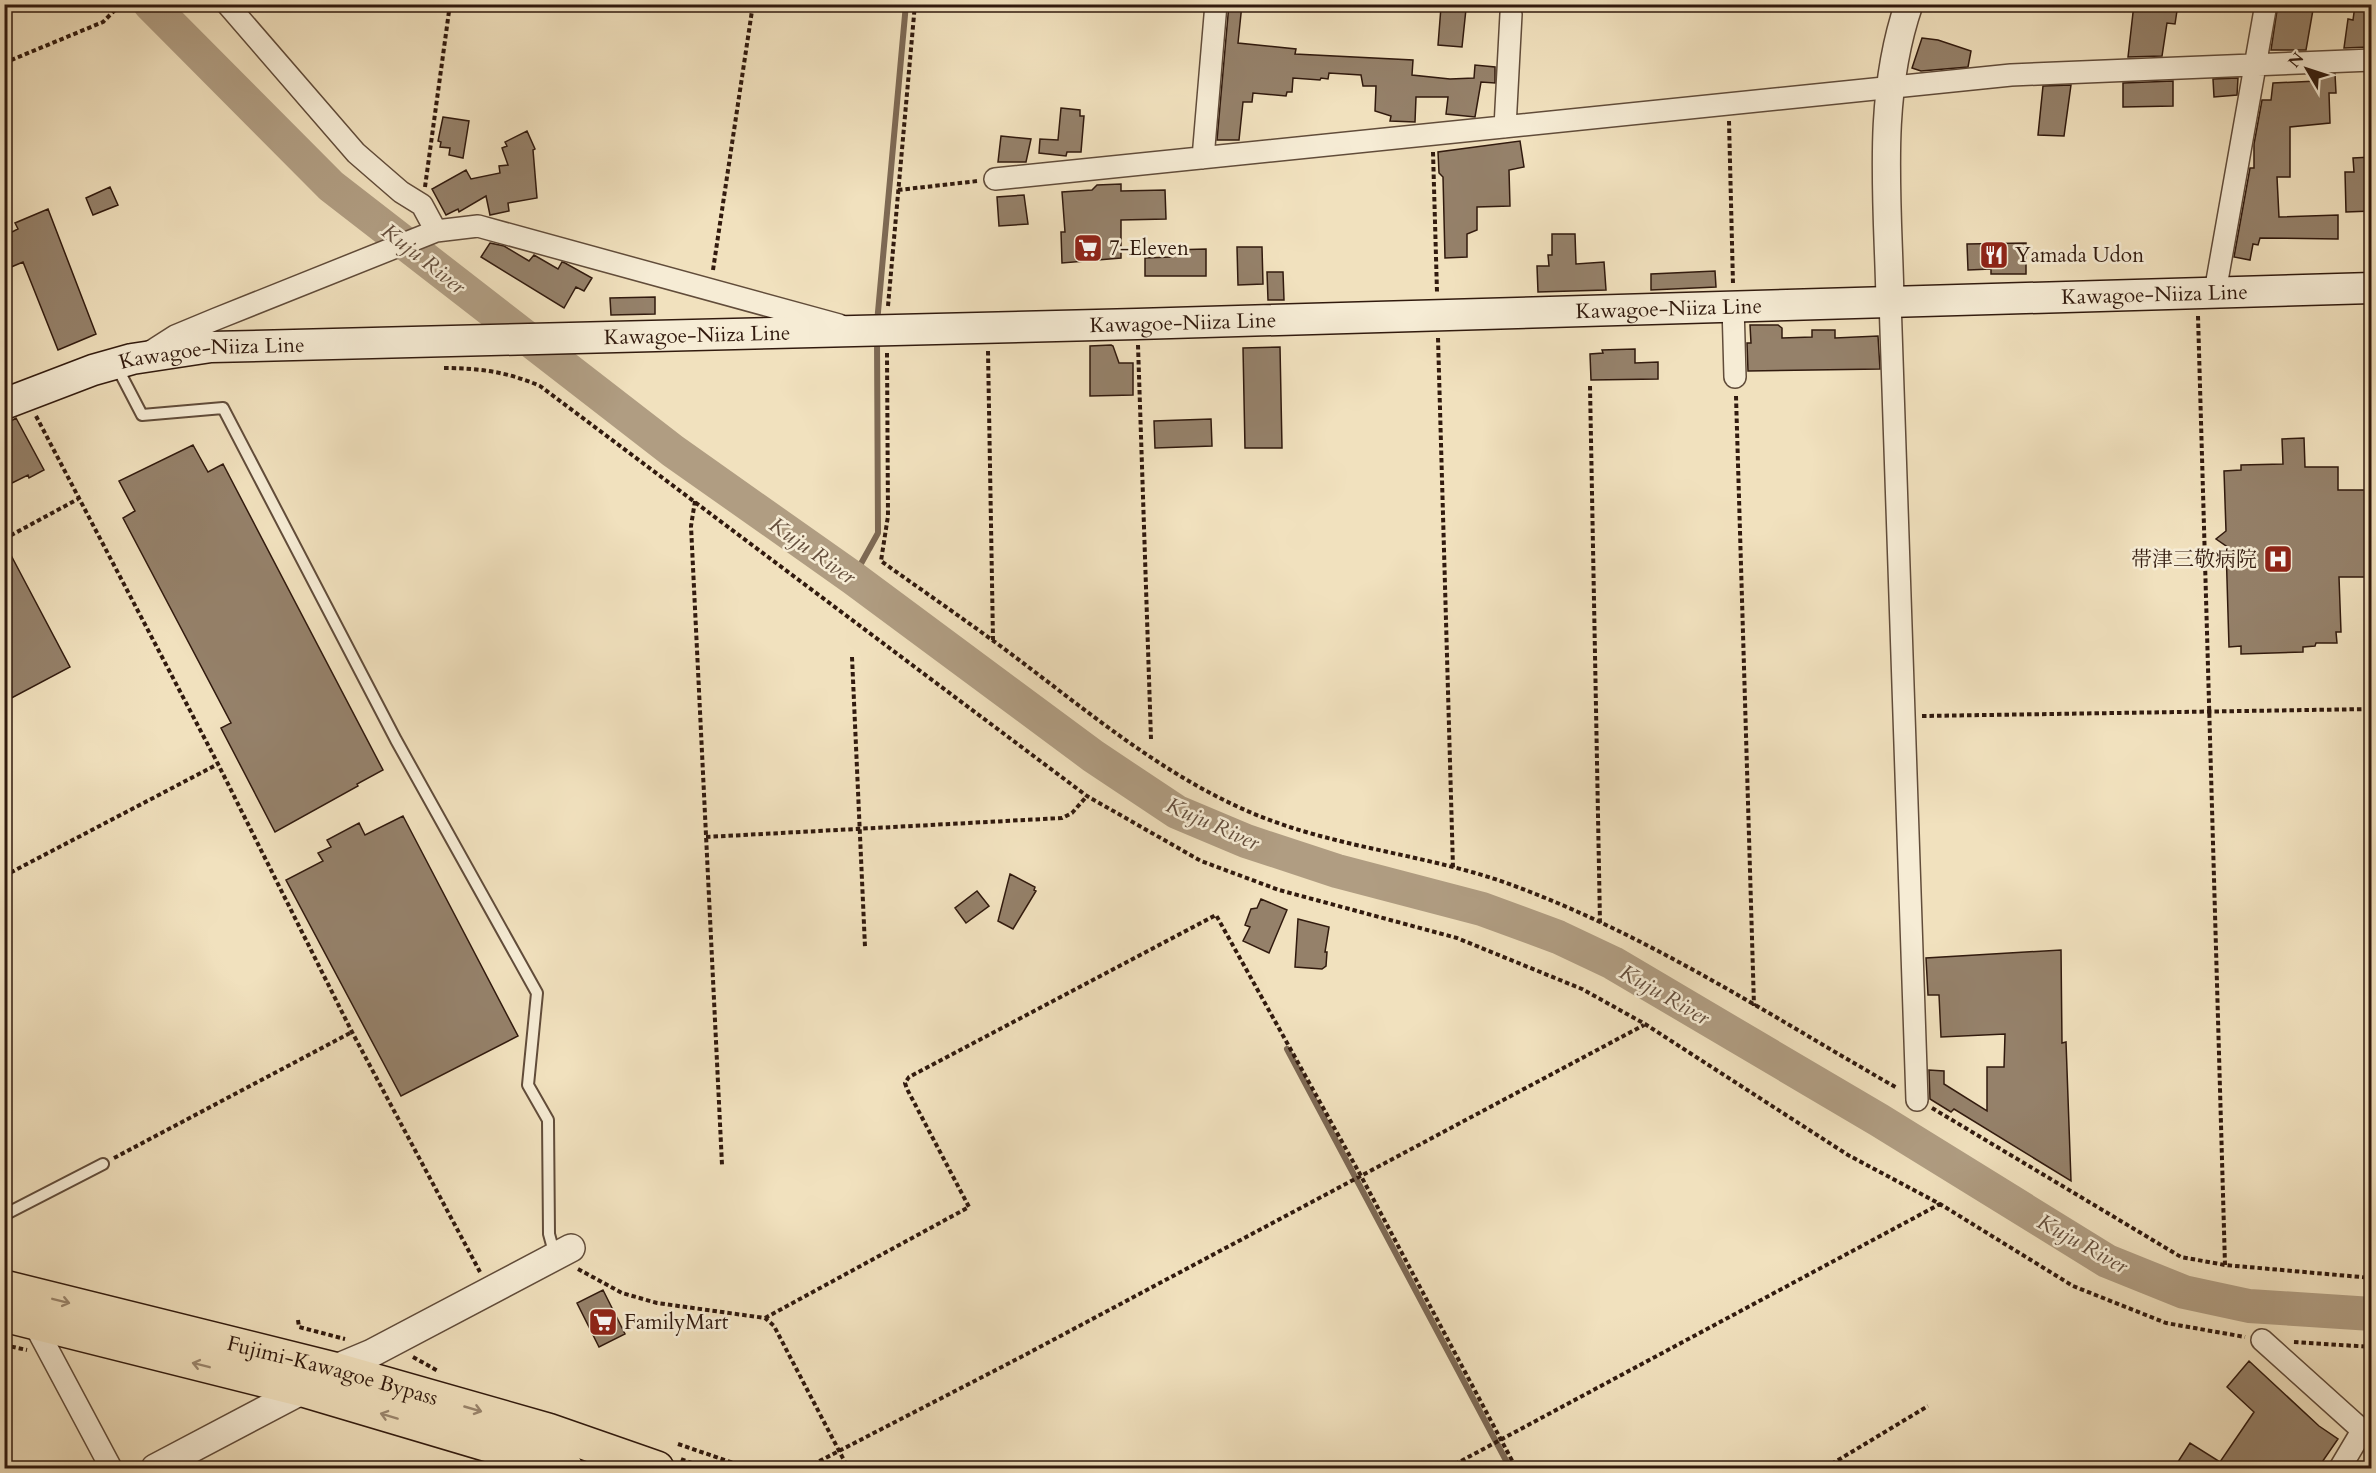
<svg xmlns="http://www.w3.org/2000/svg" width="2376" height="1473" viewBox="0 0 2376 1473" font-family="Cardo,'Noto Serif JP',serif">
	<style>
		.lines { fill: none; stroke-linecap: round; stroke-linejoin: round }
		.stream { stroke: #7d6954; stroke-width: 6 }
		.river { stroke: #b09d82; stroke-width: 34 }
		.building { fill: #95816a; stroke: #311a0e; stroke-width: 1.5 }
		.service-casing { stroke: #614c3a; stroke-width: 14 }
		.minor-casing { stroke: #614c3a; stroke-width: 24 }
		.tertiary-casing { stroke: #614c3a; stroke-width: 30 }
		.secondary-casing { stroke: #311a0e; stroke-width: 33 }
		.trunk-casing { stroke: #311a0e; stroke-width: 36 }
		.path { stroke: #311a0e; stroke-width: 4; stroke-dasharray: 4.5 3; stroke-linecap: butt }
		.service { stroke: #f6ecd5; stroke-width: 10 }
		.minor { stroke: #f6ecd5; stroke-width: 21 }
		.tertiary { stroke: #f6ecd5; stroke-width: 27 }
		.secondary { stroke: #f6ecd5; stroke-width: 30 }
		.trunk { stroke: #f1e1be; stroke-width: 33 }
		.oneway { stroke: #9b876f }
		.labels { text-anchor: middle; stroke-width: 5; stroke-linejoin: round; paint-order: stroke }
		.poi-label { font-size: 21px; fill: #311a0e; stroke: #f6ecd5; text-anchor: start }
		.street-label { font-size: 21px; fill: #311a0e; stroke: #f6ecd5 }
		.water-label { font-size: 22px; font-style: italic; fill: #644e3c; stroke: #f6ecd5 }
	</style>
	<rect width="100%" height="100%" fill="#f1e1be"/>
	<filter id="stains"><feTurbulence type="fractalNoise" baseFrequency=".00333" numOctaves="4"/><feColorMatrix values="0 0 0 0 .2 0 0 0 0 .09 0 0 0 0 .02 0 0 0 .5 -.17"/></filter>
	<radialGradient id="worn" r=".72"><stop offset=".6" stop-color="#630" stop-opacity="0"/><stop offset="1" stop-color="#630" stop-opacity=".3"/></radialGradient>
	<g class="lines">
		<path class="stream" d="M877,323L906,4
			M853,578L878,533L877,339
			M1287,1049L1510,1468"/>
		<path class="river" d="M150,4L331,186L673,451L853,578L1093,756L1177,812L1246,841L1337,871L1482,909L1558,937L1613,963L1879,1120L2107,1261L2184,1292L2249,1306L2372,1314"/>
	</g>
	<path class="building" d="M1229,4H1242L1238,43L1296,49L1295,54L1413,60L1412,75L1450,79L1474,78L1475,65L1495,67V83L1481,82L1475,117L1446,114L1448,97H1416L1415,122L1390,121L1391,116L1375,111L1376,86H1363L1361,75L1329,73L1328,79L1321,78L1320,80L1293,78L1292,92H1287L1286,96L1253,93L1252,102H1243L1239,140H1217Z
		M2134,4H2178L2175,24L2167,23L2162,56L2128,57Z
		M2278,4H2314L2306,50H2271Z
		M2355,5L2372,7L2368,47L2344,48L2348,19L2353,20Z
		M1441,7L1466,9L1462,47L1438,45Z
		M1922,38L1938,40L1971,51L1968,67L1921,71L1912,68Z
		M2335,74L2336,93H2329L2330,123L2290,127V177H2277L2279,217L2338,215V239L2260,238L2258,245L2253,244L2250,260L2234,257L2250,168H2254V144L2262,100H2271L2273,83L2317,81V75Z
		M2238,78L2237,95L2214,97L2213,79Z
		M2173,81V106L2123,107V83Z
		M2071,85L2064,136L2038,135L2043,86Z
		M1061,108L1080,110V116H1084L1081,152H1067L1066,156L1039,153L1040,139L1058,140Z
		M443,117L469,121L463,158L449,155L450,148L440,147L441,142L438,141Z
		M527,131L535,149L533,150L537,198L508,203L509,211L490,215L486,196L459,212L458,209L446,215L432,189L466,170L471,179L500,173L499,166L508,165L502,148L507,146L505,142Z
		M1001,136L1031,139L1026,162H998Z
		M1520,141L1524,167L1509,170L1510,206L1477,207V230L1467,234V257L1445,258L1443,177L1439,173L1438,152Z
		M2372,157V211L2346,212L2345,172H2354L2353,158Z
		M1121,184V191L1165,190L1166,219L1121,220V258L1062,263L1061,232H1065L1062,192L1092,190L1097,185Z
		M110,187L118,205L93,215L86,198Z
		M1024,195L1028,224L999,226L997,197Z
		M48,209L96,334L58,350L23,262L4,270V236L18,229L15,223Z
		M1552,234H1575L1576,264L1604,262L1606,290L1538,292L1537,266H1549L1548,255H1552Z
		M490,243L504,246L529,261L534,255L558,269L562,262L565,263L592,278L584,291L576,287L564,308L481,257Z
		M2026,243V274H1991V269L1968,270L1967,244Z
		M1237,247H1262L1263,284L1238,285Z
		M1206,249V276H1145V258L1171,257V250Z
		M1715,271L1716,287L1651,290V274Z
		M1267,272H1283L1284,300H1268Z
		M655,297V314L611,315L610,298Z
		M1750,325H1778L1782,328V338L1812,337V330H1835V338L1878,336L1880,369L1748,371L1747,343H1751Z
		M1111,345L1113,346L1119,363H1133V395L1090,396V346Z
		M1280,347L1282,448H1245L1243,348Z
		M1635,349V363L1658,362V379L1591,380L1590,354L1603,353L1602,350Z
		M16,418L44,470L29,478L28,475L4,487V425Z
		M1211,419L1212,446L1155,448L1154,421Z
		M2304,438L2305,467H2338V490H2372V577H2339L2341,632H2336L2337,643H2316L2315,646L2303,647V652L2241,654V646L2229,647L2226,546L2216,539L2226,531L2224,471L2241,470V465L2283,464L2282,439Z
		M193,445L208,472L223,464L383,770L357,784L358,786L275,832L221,728L231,723L123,518L135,511L119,481Z
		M4,542L70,667L4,702Z
		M403,816L518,1036L401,1096L286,880L323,861L318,853L331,847L327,840L359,823L365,835Z
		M1010,874L1035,887L1034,890L1036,891L1013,929L998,921Z
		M977,891L989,906L966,923L955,908Z
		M1261,899L1287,910L1269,953L1243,941L1250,927L1245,925L1251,909L1257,908Z
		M1298,919L1329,927L1325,952H1327L1326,966L1322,969L1295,967Z
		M2061,950L2062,1043L2066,1042L2071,1181L1954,1109L1951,1112L1930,1099L1929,1070L1944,1071V1084L1987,1111V1067H2004L2005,1034L1941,1037L1939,995H1928L1926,958Z
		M603,1290L625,1334L599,1347L577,1303Z
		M2249,1361L2319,1426L2338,1439L2318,1468H2174L2190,1443L2220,1462L2254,1412L2227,1387Z"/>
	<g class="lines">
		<g class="service-casing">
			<path id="service" d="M117,367L142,415L223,408L396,740L537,993L528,1085L548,1120L549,1234L555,1256
				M4,1215L103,1164"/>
		</g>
		<g class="minor-casing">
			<path id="minor" d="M227,4L356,153L401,192L422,205L436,231
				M1505,127L1511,14
				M1203,158L1216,4
				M995,179L2011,75L2372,60
				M2215,292L2266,4
				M1890,300L1917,1100
				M1733,305L1735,377
				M150,352L175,336L216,319L436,231L478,226L839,325
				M31,1318L111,1468
				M2262,1340L2372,1439
				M2340,1468L2362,1431"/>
		</g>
		<g class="tertiary-casing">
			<path id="tertiary" d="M1890,300C1888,202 1876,99 1909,4
				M155,1468L303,1390L334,1369L372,1353L571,1248"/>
		</g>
		<g class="secondary-casing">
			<g id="secondary">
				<path id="s1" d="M4,404L93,370L132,359L211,347L1137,324L2372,288"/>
			</g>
		</g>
		<g class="trunk-casing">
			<g id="trunk">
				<path id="s2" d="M4,1287L334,1369L548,1430L657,1468"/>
				<path d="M4,1315L303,1390L566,1468"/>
			</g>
		</g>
		<path class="path" d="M4,63L103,22L115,10L109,4
			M1729,121L1733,284
			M1433,152L1437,292
			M425,187L450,4
			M898,190L978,181
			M713,270L753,4
			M888,306L915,4
			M2198,316L2225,1265
			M1438,338L1453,868
			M1138,345L1151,739
			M988,351L993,640
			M887,353L888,516L881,561C930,596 980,630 1027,666C1097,719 1164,774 1245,810C1330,848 1425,853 1512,885C1648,935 1771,1016 1897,1088
			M444,368C479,368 508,372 540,386L1087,796L1201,861L1279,890L1457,938L1582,989L1645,1024L1848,1155L1940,1204L2073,1286L2166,1323L2245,1337
			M1590,386L1600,923
			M1736,396L1754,1006
			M36,416L218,764L352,1032L480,1272
			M695,501L691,526L722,1165
			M4,539L78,499
			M852,657L865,947
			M1922,716L2372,709
			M706,837L1062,818L1072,813L1087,796
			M4,876L218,764
			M1932,1108L2181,1257L2225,1265L2372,1278
			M114,1158L352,1032
			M578,1269L622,1293L657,1303L765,1318L774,1326L848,1468
			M765,1318L969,1207L907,1089L905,1083L909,1077L1216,915L1361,1176L1516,1468
			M298,1320L299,1327L345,1339
			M2294,1342L2372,1347
			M4,1345L27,1350
			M413,1357L438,1371
			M678,1444L748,1468
			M681,1459L705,1468
			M806,1468L1021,1357L1644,1025
			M1448,1468L1940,1204
			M1825,1468L1928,1406"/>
		<use href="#service" class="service"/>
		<use href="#minor" class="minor"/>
		<use href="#tertiary" class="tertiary"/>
		<use href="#secondary" class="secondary"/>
		<use href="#trunk" class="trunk"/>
	</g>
	<defs><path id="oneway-shaft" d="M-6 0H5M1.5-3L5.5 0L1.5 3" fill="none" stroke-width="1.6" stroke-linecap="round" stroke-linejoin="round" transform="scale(1.5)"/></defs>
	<g class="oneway">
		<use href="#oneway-shaft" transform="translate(61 1301) rotate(14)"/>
		<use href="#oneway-shaft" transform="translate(201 1365) rotate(-166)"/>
		<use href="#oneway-shaft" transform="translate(473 1409) rotate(16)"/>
		<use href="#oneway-shaft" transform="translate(389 1416) rotate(-163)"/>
	</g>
	<defs>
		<g id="supermarket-square" transform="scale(1.5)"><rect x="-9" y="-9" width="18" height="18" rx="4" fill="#8f2418" stroke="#f6ecd5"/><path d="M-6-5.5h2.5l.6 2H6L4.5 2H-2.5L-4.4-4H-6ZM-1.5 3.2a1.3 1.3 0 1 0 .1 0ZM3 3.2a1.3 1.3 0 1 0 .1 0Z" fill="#fff"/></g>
		<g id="restaurant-square" transform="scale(1.5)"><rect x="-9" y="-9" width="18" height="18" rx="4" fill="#8f2418" stroke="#f6ecd5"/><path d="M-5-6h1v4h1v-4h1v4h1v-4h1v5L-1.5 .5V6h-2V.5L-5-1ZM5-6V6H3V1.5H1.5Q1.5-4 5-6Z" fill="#fff"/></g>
		<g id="hospital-square" transform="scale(1.5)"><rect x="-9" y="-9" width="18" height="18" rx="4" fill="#8f2418" stroke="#f6ecd5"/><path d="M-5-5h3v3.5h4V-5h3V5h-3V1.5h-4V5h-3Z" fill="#fff"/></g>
	</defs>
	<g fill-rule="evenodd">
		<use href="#supermarket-square" x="1088" y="248"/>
		<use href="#restaurant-square" x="1994" y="255"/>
		<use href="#hospital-square" x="2278" y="559"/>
		<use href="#supermarket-square" x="603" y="1322"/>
	</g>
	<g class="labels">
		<g class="poi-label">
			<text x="1109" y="255">7-Eleven</text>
			<text x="2015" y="262">Yamada Udon</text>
			<text x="2257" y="566" text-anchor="end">帯津三敬病院</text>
			<text x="624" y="1329">FamilyMart</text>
		</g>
		<g class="street-label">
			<text dy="7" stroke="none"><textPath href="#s1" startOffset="2160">Kawagoe-Niiza Line</textPath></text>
			<text dy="7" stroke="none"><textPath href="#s1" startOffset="1674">Kawagoe-Niiza Line</textPath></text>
			<text dy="7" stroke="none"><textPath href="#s1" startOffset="1188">Kawagoe-Niiza Line</textPath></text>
			<text dy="7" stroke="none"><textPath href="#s1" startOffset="702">Kawagoe-Niiza Line</textPath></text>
			<text dy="7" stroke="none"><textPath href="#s1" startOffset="216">Kawagoe-Niiza Line</textPath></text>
			<text dy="7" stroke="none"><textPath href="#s2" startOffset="339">Fujimi-Kawagoe Bypass</textPath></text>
		</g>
		<g class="water-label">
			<text transform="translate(424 258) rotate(38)" y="8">Kuju River</text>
			<text transform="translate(813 550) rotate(35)" y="8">Kuju River</text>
			<text transform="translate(1213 823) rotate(24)" y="8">Kuju River</text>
			<text transform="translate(1665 994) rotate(30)" y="8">Kuju River</text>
			<text transform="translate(2083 1243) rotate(29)" y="8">Kuju River</text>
		</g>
	</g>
	<rect width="2376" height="1473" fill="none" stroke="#f1e1be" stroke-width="24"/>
	<rect x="6" y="6" width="2364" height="1461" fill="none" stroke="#311a0e" stroke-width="3"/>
	<rect x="12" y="12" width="2352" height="1449" fill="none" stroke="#311a0e" stroke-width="1.5"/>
	<g transform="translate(2307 69) rotate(309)" stroke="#f6ecd5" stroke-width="4.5" paint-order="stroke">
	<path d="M0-4.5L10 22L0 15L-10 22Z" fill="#311a0e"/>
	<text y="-9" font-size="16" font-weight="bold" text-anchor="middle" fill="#311a0e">N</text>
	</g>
	<rect width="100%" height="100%" filter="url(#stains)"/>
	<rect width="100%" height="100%" fill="url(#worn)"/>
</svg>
